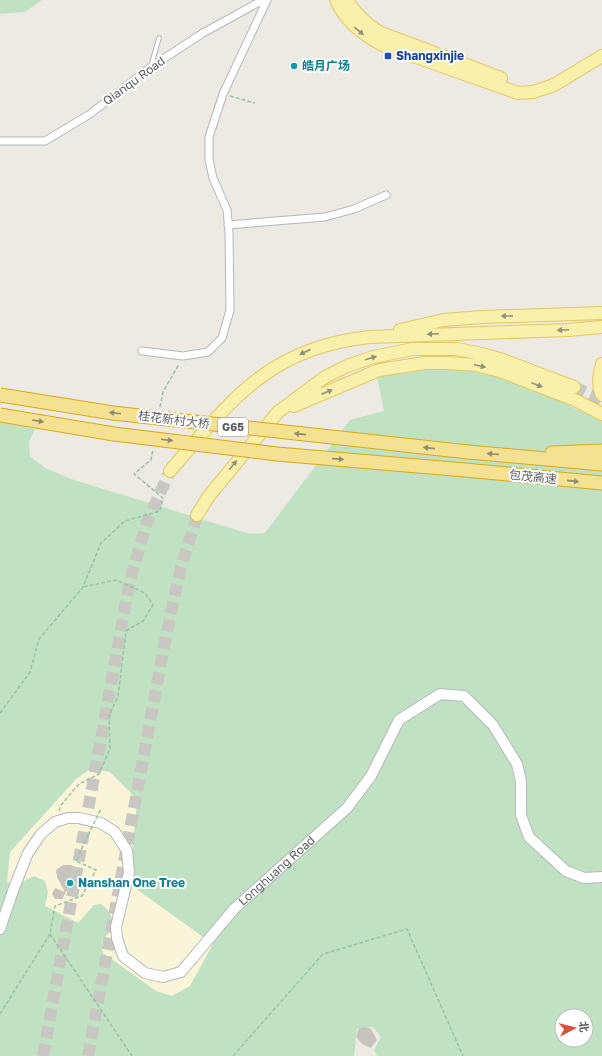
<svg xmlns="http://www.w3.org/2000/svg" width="602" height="1056" viewBox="0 0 602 1056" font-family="'Golos Text','Noto Sans SC',sans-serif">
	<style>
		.commercial { fill: #faf5d8 }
		.green { fill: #c0e2c2; fill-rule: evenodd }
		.building { fill: #c7c4be }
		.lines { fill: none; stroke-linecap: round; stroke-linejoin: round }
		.primary-tunnel { stroke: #c8c7c2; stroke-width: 12; stroke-dasharray: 12 6; stroke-linecap: butt }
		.service-casing { stroke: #b4b7bb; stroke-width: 5.5 }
		.minor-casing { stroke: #b4b7bb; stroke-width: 9 }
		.secondary-casing { stroke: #b6b8bd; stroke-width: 12 }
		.primary-casing { stroke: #e5c862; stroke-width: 14 }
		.motorway-casing { stroke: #dba813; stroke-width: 15 }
		.path { stroke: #9ac2a8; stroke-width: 1.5; stroke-dasharray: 4 2; stroke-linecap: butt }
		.service { stroke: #fff; stroke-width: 3.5 }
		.minor { stroke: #fff; stroke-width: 7 }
		.secondary { stroke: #fff; stroke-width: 10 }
		.primary { stroke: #f8f0ab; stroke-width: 12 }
		.motorway { stroke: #f4e191; stroke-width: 13 }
		.motorway-bridge-casing { stroke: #dba813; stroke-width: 15; stroke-linecap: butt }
		.path-bridge { stroke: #9ac2a8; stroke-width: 1.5; stroke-dasharray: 4 2; stroke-linecap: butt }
		.motorway-bridge { stroke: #f4e191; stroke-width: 13 }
		.oneway { fill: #91907b }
		.oneway2 { fill: #908b72 }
		.transit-dot { fill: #1a4fb4; stroke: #fff; stroke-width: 1.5 }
		.culture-dot { fill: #0f9aa8; stroke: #fff; stroke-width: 1.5 }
		.labels { text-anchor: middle; stroke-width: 4; stroke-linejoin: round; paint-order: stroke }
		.shield { fill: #fff; stroke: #8c8e90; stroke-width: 1 }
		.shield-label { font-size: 11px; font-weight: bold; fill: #5a5d61 }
		.transit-label { font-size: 12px; font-weight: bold; fill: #164399; stroke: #fff; text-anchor: start }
		.culture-label { font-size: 12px; font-weight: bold; fill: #0d838f; stroke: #fff; text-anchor: start }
		.street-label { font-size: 12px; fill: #5a5d61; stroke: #fff }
	</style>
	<rect width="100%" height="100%" fill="#eceae2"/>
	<path class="commercial" d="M95,769L110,772L134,796L137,802L130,876L135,888L214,944L190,986L172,996L156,991L103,953L100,945L103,940L112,930L107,909L101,905H94L79,923L44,906L48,892L34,876L21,882L13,884L7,882L10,852L76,779L89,770Z"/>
	<path class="green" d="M0,0H42L25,12L0,14Z
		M443,368L505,376L602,421V1056H377L374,1050L381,1037L373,1027L357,1028L354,1056H0V422L35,429L29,442L30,456L45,468L71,479L250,534L265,533L350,420L384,411L377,376ZM95,769L110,772L134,796L137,802L130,876L131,883L135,888L213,944L190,986L172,996L156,991L103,953C99,940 107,934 117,926L107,909L101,904L94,905L78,923L45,906L48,892L45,881L34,876C26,880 17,886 7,882L10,852L76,779L89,770ZM562,1016H586V1040H562Z"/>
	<path class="building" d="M63,865H71L78,869L82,876V882L68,888L62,899H55L52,894L55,888L65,892L57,877L56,870Z
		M366,1027L371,1029L377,1040L371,1048L362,1044L356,1037L359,1028Z"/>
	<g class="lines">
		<path class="primary-tunnel" d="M574,387L602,400
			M43,1056L130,580L147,522L170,471
			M88,1056L166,636L180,571L197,515"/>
		<g class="service-casing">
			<path id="service" d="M151,66L159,38"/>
		</g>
		<g class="minor-casing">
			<path id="minor" d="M0,141H45L90,114L151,67L203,33L263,0
				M228,225L325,217L354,209L386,195
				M142,351L183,356L208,352L222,338L230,310L229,232L227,210L213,178L209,160V137L223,94L267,0"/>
		</g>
		<g class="secondary-casing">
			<g id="secondary">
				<path id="s1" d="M0,929L14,888L28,853L41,834L55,822L68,818H79L101,823L115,832L127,851L129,873L116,927L117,938L123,956L145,973L163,977L181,972L234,909L347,808L371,776L399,720L440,694L464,696L493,725L517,764L521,781V815L529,837L566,871L584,878L602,877"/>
			</g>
		</g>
		<g class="primary-casing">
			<path id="primary" d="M336,0C346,22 364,36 385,46L518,93L533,92L554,85L602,56
				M347,0C355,14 365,23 379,32L501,78
				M400,330L444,320L482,317L602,313
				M602,364C599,374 597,385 602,395
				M294,406L379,370L425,363H448L476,365L500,371L575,400L602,414
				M170,471C231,400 270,347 370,337L568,330L602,327
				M197,515L209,496L278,412L325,377L347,366L373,357L413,349H457L482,354L503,360L574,387"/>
		</g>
		<g class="motorway-casing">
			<path id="motorway" d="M468,452L602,464
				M552,453L602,451
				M465,470L602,483"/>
		</g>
		<path class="path" d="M230,96L255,103
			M160,407L163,392L179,364
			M0,713L30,672L39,639L83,587L101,543L125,521L160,511L163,498L134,474L151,460L153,449
			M59,811L61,805L79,784L99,774L110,749L109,716L118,696L126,631L143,621L153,605L145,593L116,580L83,587
			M50,934L132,1056
			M0,1014L50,934L55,906L82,896L96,870L76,861L88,835
			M233,1056L323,954L407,929L463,1056"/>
		<use href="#service" class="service"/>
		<use href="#minor" class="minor"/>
		<use href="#secondary" class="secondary"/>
		<use href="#primary" class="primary"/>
		<use href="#motorway" class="motorway"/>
		<g class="motorway-bridge-casing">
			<path id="motorway-bridge" d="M0,395L113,413L468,452
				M0,415L114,434L277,454L465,470"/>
		</g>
		<path class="path-bridge" d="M88,835L101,809"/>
		<use href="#motorway-bridge" class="motorway-bridge"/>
	</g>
	<defs><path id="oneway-solid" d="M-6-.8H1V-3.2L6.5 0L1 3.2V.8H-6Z"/></defs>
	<g class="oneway">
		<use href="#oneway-solid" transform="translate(359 31) rotate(40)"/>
		<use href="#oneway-solid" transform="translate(507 316) rotate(179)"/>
		<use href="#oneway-solid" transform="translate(563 330) rotate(178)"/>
		<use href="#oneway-solid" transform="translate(433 334) rotate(178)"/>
		<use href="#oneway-solid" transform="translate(305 352) rotate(156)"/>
		<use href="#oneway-solid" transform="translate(371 358) rotate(-17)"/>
		<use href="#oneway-solid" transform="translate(480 366) rotate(13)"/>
		<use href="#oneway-solid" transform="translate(537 385) rotate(21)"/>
		<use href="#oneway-solid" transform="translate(327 392) rotate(-23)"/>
		<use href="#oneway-solid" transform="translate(233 465) rotate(-51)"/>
	</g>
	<g class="oneway2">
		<use href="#oneway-solid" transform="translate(115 413) rotate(-173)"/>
		<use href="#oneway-solid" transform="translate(38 421) rotate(9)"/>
		<use href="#oneway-solid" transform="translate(300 434) rotate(-174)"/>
		<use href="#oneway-solid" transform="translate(167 440) rotate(7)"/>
		<use href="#oneway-solid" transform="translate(429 448) rotate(-174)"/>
		<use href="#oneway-solid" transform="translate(493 454) rotate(-176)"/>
		<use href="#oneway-solid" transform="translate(338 459) rotate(5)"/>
		<use href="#oneway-solid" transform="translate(573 481) rotate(6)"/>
	</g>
	<rect class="transit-dot" x="384" y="52" width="8" height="8" rx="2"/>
	<g class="culture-dot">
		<circle cx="294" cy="66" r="4"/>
		<circle cx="70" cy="883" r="4"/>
	</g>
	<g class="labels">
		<rect class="shield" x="218" y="418" width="30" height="18" rx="3"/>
		<g class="shield-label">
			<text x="233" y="431">G65</text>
		</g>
		<g class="transit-label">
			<text x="396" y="60">Shangxinjie</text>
		</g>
		<g class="culture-label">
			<text x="302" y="70">皓月广场</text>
			<text x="78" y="887">Nanshan One Tree</text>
		</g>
		<g class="street-label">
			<text transform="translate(134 81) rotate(-36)" y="4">Qianqu Road</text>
			<text transform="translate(174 420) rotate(7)" y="4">桂花新村大桥</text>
			<text transform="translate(533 477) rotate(6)" y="4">包茂高速</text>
			<text dy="4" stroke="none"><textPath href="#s1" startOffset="521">Longhuang Road</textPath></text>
		</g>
	</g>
	<g transform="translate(574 1028) rotate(83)"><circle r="19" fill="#ffffff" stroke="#bdbec0"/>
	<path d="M0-3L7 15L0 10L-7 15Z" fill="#da503a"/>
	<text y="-6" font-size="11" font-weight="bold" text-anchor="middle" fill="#5a5d61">北</text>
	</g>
</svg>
